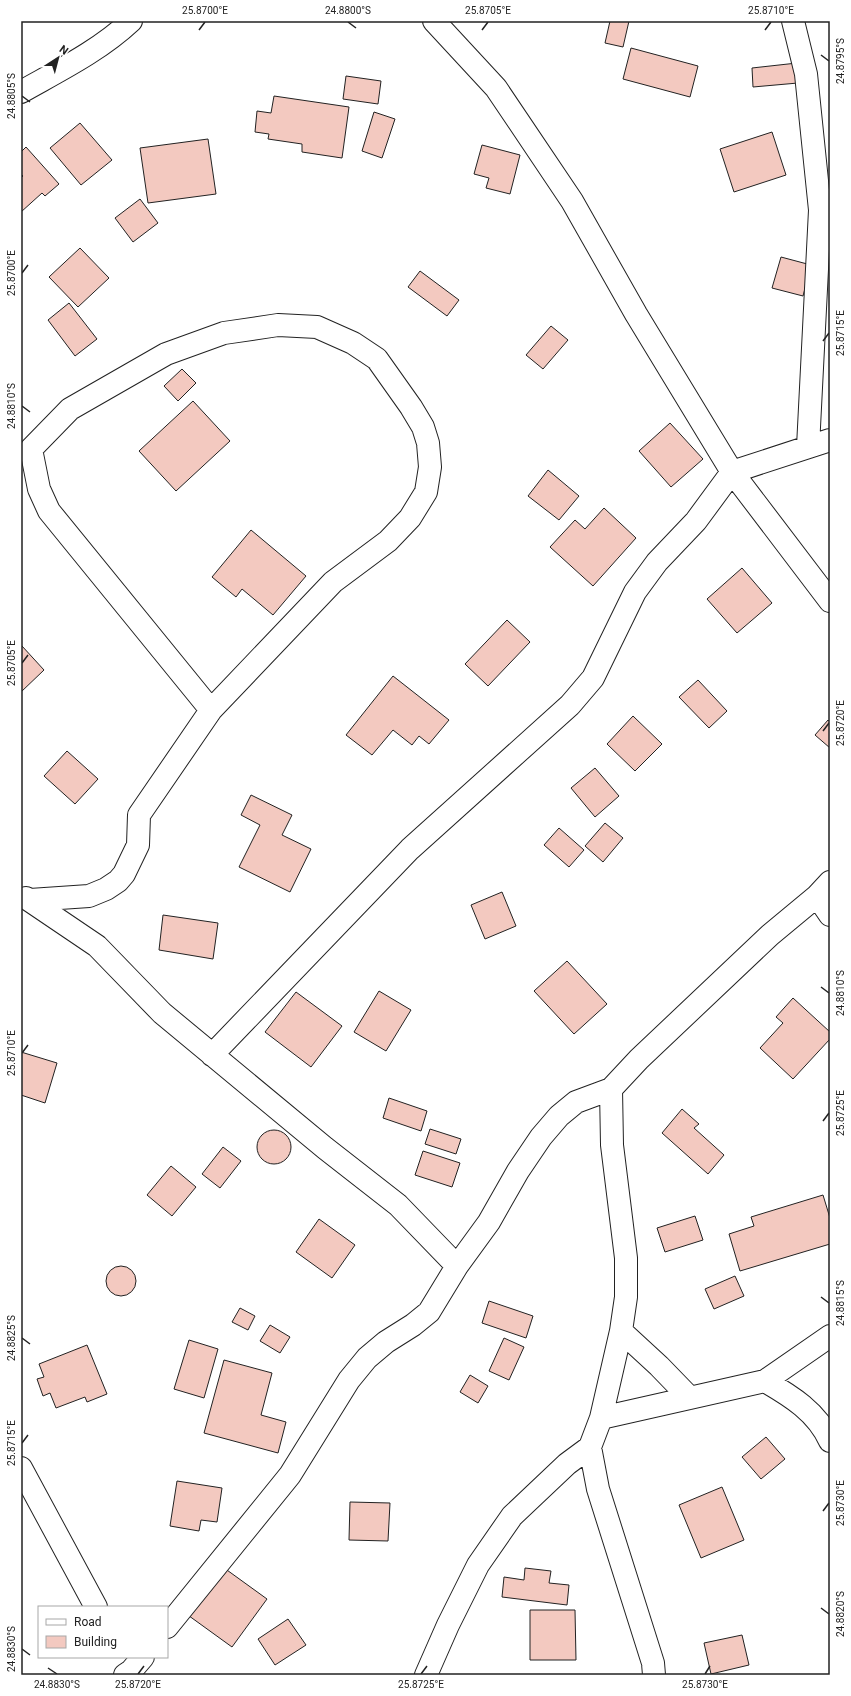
<svg xmlns="http://www.w3.org/2000/svg" width="851" height="1696" viewBox="0 0 851 1696" font-family="Roboto,sans-serif">
	<style>
		.building { fill: #f3c9c0; stroke: #222 }
		.lines { fill: none; stroke-linecap: round; stroke-linejoin: round }
		.minor-casing { stroke: #222; stroke-width: 24 }
		.minor { stroke: #fff; stroke-width: 22 }
		.ticks { fill: none; stroke: #222; stroke-width: 1.5 }
		.neatline { fill: none; stroke: #222; stroke-width: 1.5 }
		.ticks-label { font-size: 10px; text-anchor: middle; fill: #222 }
	</style>
	<rect width="100%" height="100%" fill="#fff"/>
	<path class="building" d="M610,21H629L623,47L605,43Z
		M631,48L698,66L690,97L623,79Z
		M797,63L798,83L753,87L752,68Z
		M346,76L381,81L378,104L343,99Z
		M274,96L349,107L342,158L302,152V144L268,139L269,134L255,132L257,111L271,113Z
		M374,112L395,119L382,158L362,151Z
		M80,123L112,160L81,185L50,148Z
		M772,132L786,175L734,192L720,149Z
		M208,139L216,194L148,203L140,148Z
		M482,145L520,155L510,194L486,188L489,178L474,174Z
		M26,147L59,184L45,196L42,193L21,212V178L23,176L21,174V152Z
		M140,199L158,223L133,242L115,218Z
		M80,248L109,278L78,307L49,277Z
		M781,257L811,265L803,296L772,288Z
		M420,271L459,300L447,316L408,287Z
		M69,303L97,339L75,356L48,320Z
		M551,326L568,340L543,369L526,355Z
		M182,369L196,383L178,401L164,386Z
		M193,401L230,441L176,491L139,451Z
		M670,423L703,459L671,487L639,451Z
		M548,470L579,496L559,520L528,496Z
		M604,508L636,538L593,586L550,547L575,520L585,529Z
		M251,530L306,576L273,615L242,589L236,597L212,577Z
		M742,568L772,603L737,633L707,599Z
		M507,620L530,642L488,686L465,664Z
		M22,646L44,670L21,692V648Z
		M393,676L449,720L429,744L419,736L412,745L393,730L372,755L346,735Z
		M698,680L727,711L709,728L679,697Z
		M633,716L662,744L635,771L607,744Z
		M828,720L830,722V748L815,735Z
		M67,751L98,779L75,804L44,776Z
		M595,768L619,796L595,817L571,788Z
		M251,795L292,815L282,835L311,849L290,892L239,867L260,825L241,815Z
		M605,823L623,838L603,862L585,846Z
		M559,828L584,850L569,867L544,845Z
		M502,892L516,926L485,939L471,905Z
		M163,915L218,923L213,959L159,950Z
		M567,961L607,1004L574,1034L534,991Z
		M379,991L411,1010L386,1051L354,1032Z
		M296,992L342,1026L311,1067L265,1032Z
		M793,998L830,1032V1039L793,1079L760,1048L783,1023L776,1017Z
		M21,1052L57,1063L45,1103L21,1095Z
		M389,1098L427,1111L421,1131L383,1118Z
		M682,1109L699,1124L694,1128L724,1155L708,1174L662,1133Z
		M430,1129L461,1139L456,1154L425,1144Z
		M257 1147a17 17 0 1 1 34 0a17 17 0 1 1-34 0Z
		M223,1147L241,1161L220,1188L202,1174Z
		M423,1151L460,1163L452,1187L415,1175Z
		M171,1166L196,1187L172,1216L147,1195Z
		M823,1195L830,1218V1244L740,1271L729,1234L754,1226L751,1217Z
		M695,1216L703,1240L665,1252L657,1228Z
		M319,1219L355,1245L332,1278L296,1252Z
		M106 1281a15 15 0 1 1 30 0a15 15 0 1 1-30 0Z
		M735,1276L744,1296L714,1309L705,1289Z
		M489,1301L533,1316L526,1338L482,1323Z
		M240,1308L255,1316L248,1330L232,1322Z
		M270,1325L290,1337L280,1353L260,1341Z
		M504,1338L524,1347L509,1380L489,1371Z
		M189,1340L218,1349L204,1398L174,1389Z
		M87,1345L107,1394L87,1402L85,1397L56,1408L50,1393L43,1396L37,1379L44,1377L39,1364Z
		M224,1360L272,1373L261,1415L286,1422L278,1453L204,1433Z
		M470,1375L488,1386L478,1403L460,1392Z
		M766,1437L785,1459L761,1479L742,1457Z
		M177,1481L222,1488L217,1522L201,1520L199,1531L170,1526Z
		M722,1487L744,1540L701,1558L679,1505Z
		M350,1502L390,1503L388,1541L349,1540Z
		M220,1565L267,1599L232,1647L185,1613Z
		M525,1568L551,1571L549,1583L569,1585L567,1605L502,1597L504,1577L524,1580Z
		M530,1610H575L576,1660H530Z
		M288,1619L306,1645L275,1665L258,1639Z
		M742,1635L749,1665L711,1674L704,1643Z"/>
	<g class="lines">
		<g class="minor-casing">
			<path id="minor" d="M434,21L496,88L572,201L636,314L732,472L830,601
				M793,21L806,74L820,210L808,447
				M21,92C58,71 99,51 131,21
				M817,896L830,915
				M26,898L97,946L162,1013L325,1148L398,1205L457,1266
				M30,900L89,896L106,889L118,881L124,874L138,845L139,815L211,710L333,582L388,541L410,518L426,492L430,467L428,443L423,427L411,407L377,359L353,343L317,327L278,325L224,333L166,354L70,409L31,449L39,489L49,511L211,710
				M212,1055L410,849L570,705L593,678L635,592L657,562L696,521L732,472L830,440
				M621,1331L659,1366L690,1398
				M765,1381C791,1396 817,1412 830,1441
				M601,1418L765,1381L830,1336
				M590,1447L598,1489L653,1663L654,1675
				M21,1468L96,1607
				M167,1627L290,1475L349,1380L367,1358L386,1342L413,1325L429,1312L457,1266L489,1222L518,1171L541,1137L559,1116L576,1102L611,1089L639,1059L770,935L817,896L830,882
				M125,1675L131,1671L143,1657
				M426,1675L448,1625L478,1565L512,1516L567,1464L590,1447L601,1418L621,1331L626,1297V1258L612,1145L611,1089"/>
		</g>
		<use href="#minor" class="minor"/>
	</g>
	<path class="ticks" d="M348,22L356,28M199,30L205,22M482,30L488,22M765,30L771,22M821,55L829,61M22,96L30,102M22,273L28,265M823,341L829,333M22,406L30,412M22,663L28,655M823,731L829,723M821,987L829,993M22,1053L28,1045M823,1121L829,1113M821,1297L829,1303M22,1338L30,1344M22,1443L28,1435M823,1511L829,1503M821,1608L829,1614M22,1649L30,1655M48,1668L57,1674M138,1674L144,1666M421,1674L427,1666M705,1674L710,1666"/>
	<rect width="851" height="1696" fill="none" stroke="#ffffff" stroke-width="44"/>
	<rect x="38" y="1606" width="130" height="52" fill="#ffffff" stroke="#a7a7a7"/>
	<rect x="46" y="1619" width="20" height="6" fill="#ffffff" stroke="#a7a7a7"/>
	<text x="74" y="1626" font-size="12" fill="#222222">Road</text>
	<rect x="46" y="1636" width="20" height="12" fill="#f3c9c0" stroke="#a7a7a7"/>
	<text x="74" y="1646" font-size="12" fill="#222222">Building</text>
	<g transform="translate(58 58) rotate(36)" stroke="#ffffff" stroke-width="3" paint-order="stroke">
	<path d="M0-3L7 15L0 10L-7 15Z" fill="#222222"/>
	<text y="-6" font-size="11" font-weight="bold" text-anchor="middle" fill="#222222">N</text>
	</g>
	<rect x="22" y="22" width="807" height="1652" class="neatline"/>
	<g class="ticks-label">
		<text x="205" y="14">25.8700°E</text>
		<text x="348" y="14">24.8800°S</text>
		<text x="488" y="14">25.8705°E</text>
		<text x="771" y="14">25.8710°E</text>
		<text transform="translate(840 61) rotate(-90)" y="4">24.8795°S</text>
		<text transform="translate(11 96) rotate(-90)" y="4">24.8805°S</text>
		<text transform="translate(11 273) rotate(-90)" y="4">25.8700°E</text>
		<text transform="translate(840 333) rotate(-90)" y="4">25.8715°E</text>
		<text transform="translate(11 406) rotate(-90)" y="4">24.8810°S</text>
		<text transform="translate(11 663) rotate(-90)" y="4">25.8705°E</text>
		<text transform="translate(840 723) rotate(-90)" y="4">25.8720°E</text>
		<text transform="translate(840 993) rotate(-90)" y="4">24.8810°S</text>
		<text transform="translate(11 1053) rotate(-90)" y="4">25.8710°E</text>
		<text transform="translate(840 1113) rotate(-90)" y="4">25.8725°E</text>
		<text transform="translate(840 1303) rotate(-90)" y="4">24.8815°S</text>
		<text transform="translate(11 1338) rotate(-90)" y="4">24.8825°S</text>
		<text transform="translate(11 1443) rotate(-90)" y="4">25.8715°E</text>
		<text transform="translate(840 1503) rotate(-90)" y="4">25.8730°E</text>
		<text transform="translate(840 1614) rotate(-90)" y="4">24.8820°S</text>
		<text transform="translate(11 1649) rotate(-90)" y="4">24.8830°S</text>
		<text x="57" y="1688">24.8830°S</text>
		<text x="138" y="1688">25.8720°E</text>
		<text x="421" y="1688">25.8725°E</text>
		<text x="705" y="1688">25.8730°E</text>
	</g>
</svg>
